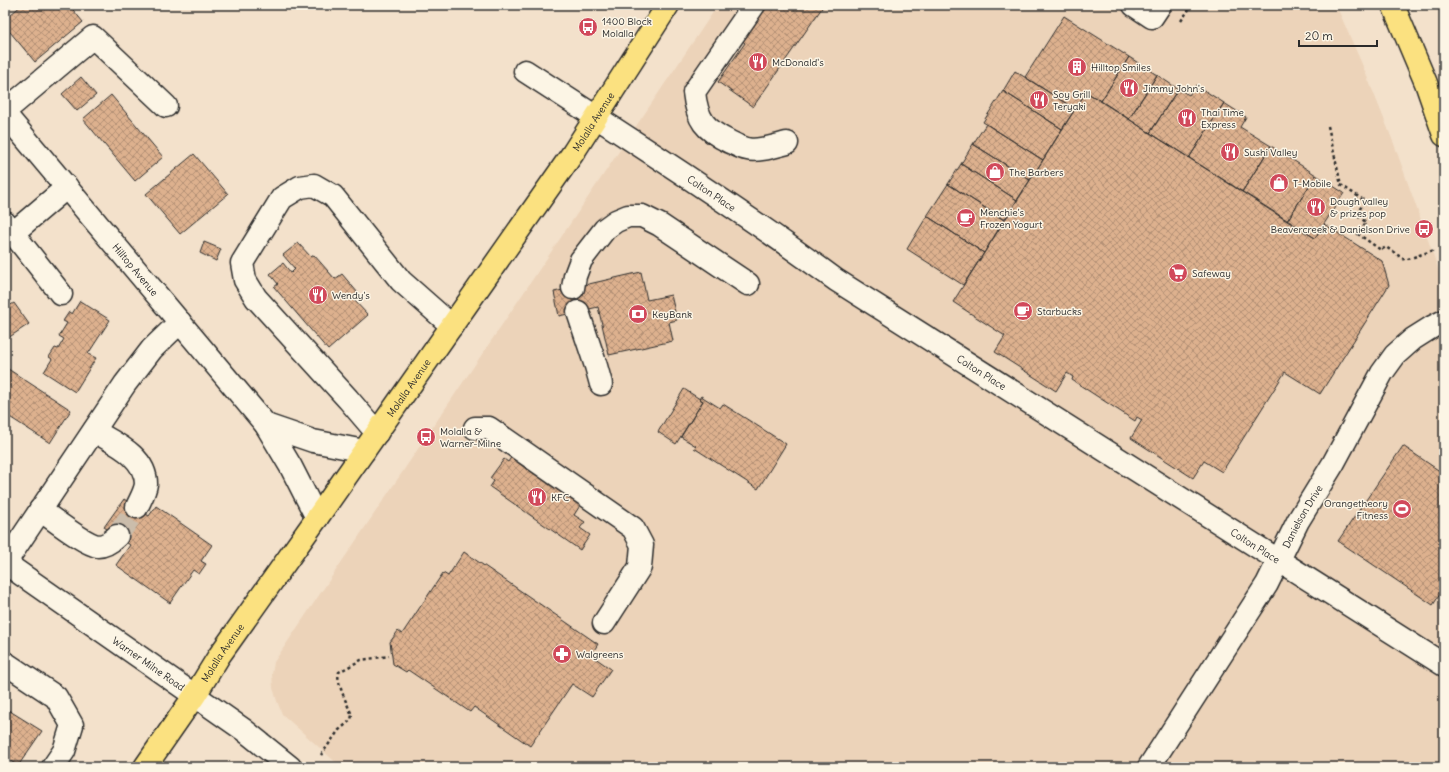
<svg xmlns="http://www.w3.org/2000/svg" width="1449" height="772" viewBox="0 0 1449 772" font-family="Delius,sans-serif">
	<style>
		.built { fill: #ecd3b9 }
		.building { fill: url(#building-cross-hatch); stroke: #2b2b2b }
		.lines { fill: none; stroke-linecap: round; stroke-linejoin: round }
		.minor-tunnel { stroke: #cbbdab; stroke-width: 22; stroke-dasharray: 22 11; stroke-linecap: butt }
		.minor-casing { stroke: #2b2b2b; stroke-width: 25 }
		.major-casing { stroke: #2b2b2b; stroke-width: 25 }
		.path { stroke: #2b2b2b; stroke-width: 2.5; stroke-dasharray: 3 3; stroke-linecap: butt }
		.minor { stroke: #fcf5e5; stroke-width: 22 }
		.major { stroke: #fbe180; stroke-width: 22 }
		.labels { text-anchor: middle; stroke-width: 3; stroke-linejoin: round; paint-order: stroke }
		.poi-label { font-size: 10px; fill: #2b2b2b; stroke: #fcf5e5; text-anchor: start }
		.street-label { font-size: 10px; fill: #2b2b2b; stroke: #fcf5e5 }
	</style>
	<defs>
		<pattern id="building-cross-hatch" width="8" height="8" patternUnits="userSpaceOnUse"><rect width="8" height="8" fill="#ddb18e"/><path d="M0 0l8 8M0 8l8-8" fill="none" stroke="#b39074"/></pattern>
	</defs>
	<rect width="100%" height="100%" fill="#f3e1cb"/>
	<filter id="ink" filterUnits="userSpaceOnUse"><feTurbulence type="fractalNoise" baseFrequency=".025" numOctaves="2"/><feDisplacementMap in="SourceGraphic" scale="8" xChannelSelector="R" yChannelSelector="G"/><feConvolveMatrix kernelMatrix="1 2 1 2 8 2 1 2 1" color-interpolation-filters="sRGB"/></filter>
	<g filter="url(#ink)">
		<path class="built" d="M718,5H1336L1362,64L1394,144L1444,285V767H341L282,714L277,701L273,688L272,674L274,662Z"/>
		<path class="building" d="M22,5H69L83,22L35,62L5,26V19Z
			M757,5H824L753,107L718,82L745,43L740,39Z
			M1064,16L1129,57L1101,101L1086,92L1075,109L1025,77Z
			M1129,57L1157,75L1129,119L1101,101Z
			M1015,71L1075,109L1062,129L1003,91Z
			M1157,75L1178,89L1150,133L1129,119Z
			M81,77L96,95L77,111L62,94Z
			M1196,85L1224,103L1189,158L1150,133L1178,89L1189,95Z
			M1003,91L1062,129L1043,160L983,122Z
			M1086,92L1315,238L1324,224L1382,261L1389,285L1320,394L1285,372L1222,472L1204,461L1193,478L1131,438L1142,420L1137,417L1135,421L1072,380L1073,377L1067,373L1056,391L995,352L1005,336L953,302Z
			M111,95L163,157L135,181L83,119Z
			M1224,103L1246,117L1240,127L1271,146L1242,192L1189,158Z
			M986,124L1043,160L1030,180L973,144Z
			M973,144L1030,180L1017,200L961,164Z
			M1271,146L1316,175L1287,221L1242,192Z
			M194,154L228,194L180,234L146,194Z
			M961,164L1017,200L1004,220L948,184Z
			M1316,175L1344,193L1315,238L1287,221Z
			M948,184L1004,220L984,253L927,216Z
			M927,216L984,253L963,285L907,249Z
			M204,242L221,249L216,261L200,253Z
			M298,243L311,257L314,255L335,279L342,274L358,293L352,298L368,315L328,350L274,287L278,284L270,274L283,263L291,273L295,269L283,255Z
			M641,272L647,300L671,295L677,320L669,322L673,341L609,355L598,307L559,316L554,292Z
			M5,301L9,306L14,303L29,324L5,340Z
			M80,301L110,320L88,354L96,358L75,392L44,372L52,359L49,357L55,348L58,349L64,339L59,336L67,323L63,321L69,312L72,314Z
			M5,367L71,410L50,443L5,414Z
			M684,389L703,401L676,444L658,432Z
			M701,396L720,408L723,404L786,444L758,489L694,448L696,446L681,437L703,401L699,399Z
			M1403,446L1441,472L1444,478V588L1433,605L1338,541Z
			M512,456L581,504L574,515L585,522L580,528L590,535L580,550L490,487L494,481L490,478L504,459L508,462Z
			M124,499L149,516L156,506L212,545L201,561L206,564L199,574L193,570L170,603L116,565L130,545L104,527Z
			M464,552L598,644L591,655L611,669L592,697L572,684L530,746L474,707L470,712L408,670L406,672L393,664L390,642L398,631L402,634L443,573L448,576Z
			M5,708L42,731L18,766L5,757Z
			M1444,758V767H1438Z"/>
		<g class="lines">
			<path class="minor-tunnel" d="M117,536L137,507"/>
			<g class="minor-casing">
				<g id="minor">
					<path d="M754,5L694,92C697,120 705,130 730,142C735,144 741,148 747,149C758,152 775,146 787,143"/>
					<path d="M1134,5L1152,17L1160,5"/>
					<path id="s1" d="M525,71C630,139 735,206 836,280L1444,665"/>
					<path d="M5,111L93,37L166,106"/>
					<path id="s2" d="M5,114L266,425L291,467L317,518"/>
					<path d="M5,223L61,294"/>
					<path d="M13,233L67,187"/>
					<path d="M573,288L575,276L581,260L605,229L616,221L628,216H642L660,225L748,284"/>
					<path d="M578,312L596,366L601,384"/>
					<path id="s3" d="M180,322L152,349L125,384L5,563L244,730L290,767"/>
					<path d="M266,425L313,441L364,451"/>
					<path d="M475,428H489L633,528L642,545L640,567L604,623"/>
					<path d="M94,431C114,443 146,456 146,484C145,492 140,500 137,507"/>
					<path d="M377,433L348,399L256,298L245,280L242,263L282,198L300,187L314,185L333,196L401,281L452,326"/>
					<path d="M40,510C52,518 84,544 98,546C105,546 112,541 117,536"/>
					<path d="M5,663L56,697L72,725L64,751L53,767"/>
					<path id="s4" d="M1149,767L1267,584L1298,521L1333,464L1382,373L1395,355L1413,339L1432,327L1444,321"/>
				</g>
			</g>
			<g class="major-casing">
				<g id="major">
					<path d="M1393,5L1426,83L1444,135"/>
					<path id="s5" d="M145,767L195,695L219,656L317,518L573,153L668,5"/>
				</g>
			</g>
			<path class="path" d="M1181,21L1192,5
				M1328,126L1341,185L1365,201L1356,215L1366,222L1358,234L1381,250L1386,247L1405,260L1434,250
				M321,755L339,730L351,720L352,715C348,706 335,680 339,672L361,660L389,656"/>
			<use href="#minor" class="minor"/>
			<use href="#major" class="major"/>
		</g>
	</g>
	<defs>
		<g id="bus-disc" transform="scale(1)"><circle r="9.5" fill="#d1495b" stroke="#fcf5e5"/><path d="M-5-6H5V4H4V6H2V4H-2V6H-4V4H-5ZM-3.5-4V0h7V-4ZM-3.5 1.2v1.5H-2V1.2ZM2 1.2v1.5H3.5V1.2Z" fill="#fff"/></g>
		<g id="restaurant-disc" transform="scale(1)"><circle r="9.5" fill="#d1495b" stroke="#fcf5e5"/><path d="M-5-6h1v4h1v-4h1v4h1v-4h1v5L-1.5 .5V6h-2V.5L-5-1ZM5-6V6H3V1.5H1.5Q1.5-4 5-6Z" fill="#fff"/></g>
		<g id="building-disc" transform="scale(1)"><circle r="9.5" fill="#d1495b" stroke="#fcf5e5"/><path d="M-4-6H4V6H1V3H-1V6H-4ZM-2.5-4.3h1.7v1.8h-1.7ZM.8-4.3h1.7v1.8H.8ZM-2.5-1h1.7V.8h-1.7ZM.8-1h1.7V.8H.8Z" fill="#fff"/></g>
		<g id="shop-disc" transform="scale(1)"><circle r="9.5" fill="#d1495b" stroke="#fcf5e5"/><path d="M-5-2.5h2.3a2.7 3.5 0 0 1 5.4 0H5L5.5 6h-11ZM-1.5-2.5h3a1.5 2.3 0 0 0-3 0Z" fill="#fff"/></g>
		<g id="cafe-disc" transform="scale(1)"><circle r="9.5" fill="#d1495b" stroke="#fcf5e5"/><path d="M-5.5-4.5H6V0H3Q3 3.5 0 3.5H-2.5Q-5.5 3.5-5.5 0ZM3-3.2v2h1.7v-2ZM-6 4.5H4V6H-6Z" fill="#fff"/></g>
		<g id="supermarket-disc" transform="scale(1)"><circle r="9.5" fill="#d1495b" stroke="#fcf5e5"/><path d="M-6-5.5h2.5l.6 2H6L4.5 2H-2.5L-4.4-4H-6ZM-1.5 3.2a1.3 1.3 0 1 0 .1 0ZM3 3.2a1.3 1.3 0 1 0 .1 0Z" fill="#fff"/></g>
		<g id="bank-disc" transform="scale(1)"><circle r="9.5" fill="#d1495b" stroke="#fcf5e5"/><path d="M-6-4H6V4H-6ZM0-2.3a2.3 2.3 0 1 0 0 4.6a2.3 2.3 0 1 0 0-4.6Z" fill="#fff"/></g>
		<g id="stadium-disc" transform="scale(1)"><circle r="9.5" fill="#d1495b" stroke="#fcf5e5"/><path d="M0-5a6.5 5 0 1 0 0 10a6.5 5 0 1 0 0-10ZM-3.5-1.8h7v3.6h-7Z" fill="#fff"/></g>
		<g id="pharmacy-disc" transform="scale(1)"><circle r="9.5" fill="#d1495b" stroke="#fcf5e5"/><path d="M-2-6h4v4h4v4h-4v4h-4v-4h-4v-4h4Z" fill="#fff"/></g>
	</defs>
	<g fill-rule="evenodd">
		<use href="#bus-disc" x="588" y="27"/>
		<use href="#restaurant-disc" x="758" y="62"/>
		<use href="#building-disc" x="1077" y="67"/>
		<use href="#restaurant-disc" x="1129" y="88"/>
		<use href="#restaurant-disc" x="1039" y="100"/>
		<use href="#restaurant-disc" x="1187" y="118"/>
		<use href="#restaurant-disc" x="1230" y="152"/>
		<use href="#shop-disc" x="995" y="172"/>
		<use href="#shop-disc" x="1279" y="183"/>
		<use href="#restaurant-disc" x="1316" y="207"/>
		<use href="#cafe-disc" x="966" y="218"/>
		<use href="#bus-disc" x="1424" y="229"/>
		<use href="#supermarket-disc" x="1178" y="273"/>
		<use href="#restaurant-disc" x="318" y="295"/>
		<use href="#cafe-disc" x="1023" y="311"/>
		<use href="#bank-disc" x="638" y="314"/>
		<use href="#bus-disc" x="426" y="437"/>
		<use href="#restaurant-disc" x="537" y="497"/>
		<use href="#stadium-disc" x="1402" y="509"/>
		<use href="#pharmacy-disc" x="562" y="654"/>
	</g>
	<g class="labels">
		<g class="poi-label">
			<text x="602" y="25">1400 Block<tspan x="602" dy="12">Molalla</tspan></text>
			<text x="772" y="66">McDonald's</text>
			<text x="1091" y="71">Hilltop Smiles</text>
			<text x="1143" y="92">Jimmy John's</text>
			<text x="1053" y="98">Soy Grill<tspan x="1053" dy="12">Teryaki</tspan></text>
			<text x="1201" y="116">Thai Time<tspan x="1201" dy="12">Express</tspan></text>
			<text x="1244" y="156">Sushi Valley</text>
			<text x="1009" y="176">The Barbers</text>
			<text x="1293" y="187">T-Mobile</text>
			<text x="1330" y="205">Dough valley<tspan x="1330" dy="12">&amp; prizes pop</tspan></text>
			<text x="980" y="216">Menchie's<tspan x="980" dy="12">Frozen Yogurt</tspan></text>
			<text x="1410" y="233" text-anchor="end">Beavercreek &amp; Danielson Drive</text>
			<text x="1192" y="277">Safeway</text>
			<text x="332" y="299">Wendy's</text>
			<text x="1037" y="315">Starbucks</text>
			<text x="652" y="318">KeyBank</text>
			<text x="440" y="435">Molalla &amp;<tspan x="440" dy="12">Warner-Milne</tspan></text>
			<text x="551" y="501">KFC</text>
			<text x="1388" y="507" text-anchor="end">Orangetheory<tspan x="1388" dy="12">Fitness</tspan></text>
			<text x="576" y="658">Walgreens</text>
		</g>
		<g class="street-label">
			<text dy="4" stroke="none"><textPath href="#s5" startOffset="786">Molalla Avenue</textPath></text>
			<text dy="4" stroke="none"><textPath href="#s1" startOffset="223">Colton Place</textPath></text>
			<text dy="4" stroke="none"><textPath href="#s2" startOffset="203">Hilltop Avenue</textPath></text>
			<text dy="4" stroke="none"><textPath href="#s1" startOffset="547">Colton Place</textPath></text>
			<text dy="4" stroke="none"><textPath href="#s5" startOffset="462">Molalla Avenue</textPath></text>
			<text dy="4" stroke="none"><textPath href="#s4" startOffset="294">Danielson Drive</textPath></text>
			<text dy="4" stroke="none"><textPath href="#s1" startOffset="871">Colton Place</textPath></text>
			<text dy="4" stroke="none"><textPath href="#s5" startOffset="138">Molalla Avenue</textPath></text>
			<text dy="4" stroke="none"><textPath href="#s3" startOffset="474">Warner Milne Road</textPath></text>
		</g>
	</g>
	<rect width="1449" height="772" fill="none" stroke="#fcf5e5" stroke-width="20"/>
	<rect x="10" y="10" width="1429" height="752" fill="none" stroke="#2b2b2b" stroke-width="1.5" filter="url(#ink)"/>
	<path d="M1299 40v6h78v-6" fill="none" stroke="#2b2b2b" stroke-width="2"/>
	<text x="1305" y="40" font-size="12" fill="#2b2b2b" stroke="#fcf5e5" stroke-width="3" paint-order="stroke">20 m</text>
</svg>
